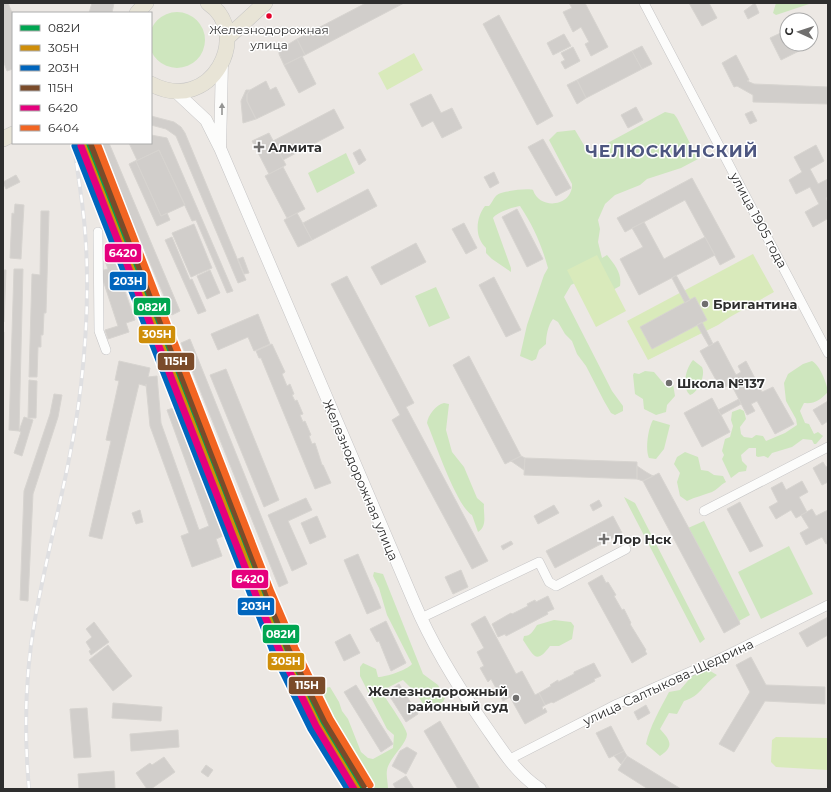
<svg xmlns="http://www.w3.org/2000/svg" width="831" height="792" viewBox="0 0 831 792" font-family="Montserrat,sans-serif">
	<style>
		.green { fill: #cee6be }
		.pitch { fill: #d9eabb }
		.building { fill: #d1cecb; stroke: #d7d4d0 }
		.lines { fill: none; stroke-linecap: round; stroke-linejoin: round }
		.minor-casing { stroke: #c5c4c5; stroke-width: 10 }
		.tertiary-casing { stroke: #c5c4c5; stroke-width: 13 }
		.primary-casing { stroke: #c6c5c4; stroke-width: 16 }
		.minor { stroke: #fcfcfb; stroke-width: 9 }
		.tertiary { stroke: #fcfcfb; stroke-width: 12 }
		.primary { stroke: #e8e4d6; stroke-width: 15 }
		.rail-casing { stroke: #dfdfe1; stroke-width: 4 }
		.rail { stroke: #fff; stroke-width: 2.5; stroke-dasharray: 8; stroke-linecap: butt }
		.rail-1-casing { stroke: #fff; stroke-width: 10 }
		.rail-2-casing { stroke: #fff; stroke-width: 10 }
		.rail-3-casing { stroke: #fff; stroke-width: 10 }
		.rail-4-casing { stroke: #fff; stroke-width: 10 }
		.rail-5-casing { stroke: #fff; stroke-width: 10 }
		.rail-6-casing { stroke: #fff; stroke-width: 10 }
		.rail-1 { stroke: #00a651; stroke-width: 7 }
		.rail-2 { stroke: #cf8e09; stroke-width: 7 }
		.rail-3 { stroke: #0065bd; stroke-width: 7 }
		.rail-4 { stroke: #7a4b2a; stroke-width: 7 }
		.rail-5 { stroke: #e5007d; stroke-width: 7 }
		.rail-6 { stroke: #f26522; stroke-width: 7 }
		.oneway { fill: #959594 }
		.bus-dot { fill: #e4002b; stroke: #fff; stroke-width: 1.5 }
		.poi-dot { fill: #706f6e; stroke: #fff; stroke-width: 1.5 }
		.labels { text-anchor: middle; stroke-width: 3; stroke-linejoin: round; paint-order: stroke }
		.bus-label { font-size: 12px; fill: #2e2e2e; stroke: #fff }
		.poi-label { font-size: 13px; font-weight: bold; fill: #2e2e2e; stroke: #fff; text-anchor: start }
		.street-label { font-size: 13px; fill: #2e2e2e; stroke: #fff }
		.district-label { font-size: 17px; font-weight: bold; letter-spacing: 1px; fill: #4d5680; stroke: #fff }
		.line-badge { stroke: #fff; stroke-width: 1.5 }
		.badge-label { font-size: 11px; text-anchor: middle; font-weight: bold; fill: #fff }
	</style>
	<rect width="100%" height="100%" fill="#ece8e4"/>
	<path class="green" d="M776,3H812L776,15L773,13Z
		M149 40a28 28 0 1 1 56 0a28 28 0 1 1-56 0Z
		M665,112L674,114L677,118L698,159L681,168L647,179L640,185L615,195L605,204L598,220L600,229L598,242L602,258L607,255C615,265 622,273 620,286L611,291L585,278L571,285L564,297L612,391L623,406V411L615,415L611,413L604,401L586,366L577,354L572,341L565,334L558,322L553,319C548,325 546,336 546,344L539,350L536,359L532,361L520,356L527,325L544,275L548,268C542,246 533,225 520,206C513,207 497,212 493,218L511,268V272L492,259L486,253V248C474,237 476,217 485,206H489C492,203 494,197 497,195C502,191 528,188 533,190C540,211 573,206 572,184L549,140L557,132L575,130L591,157L595,150L599,154L602,146Z
		M346,153L355,173L317,193L308,173Z
		M436,287L450,318L429,327L415,296Z
		M693,360L702,367C706,375 698,393 690,395C681,387 686,368 693,360Z
		M812,361C820,365 827,384 828,392C820,400 815,404 804,403L800,411L805,423L809,424L814,434L818,432L823,436L816,444H814L812,440L803,439L792,447L772,453L768,458L764,456L758,457L756,456V448H749L741,455L742,461L747,466L746,471L739,472L731,478L722,459L724,455L722,451L725,439L730,437L733,426L731,420L732,412L740,409L744,411L746,419L740,427L741,434L744,437L752,438L756,435L763,436L766,441L785,433L797,425L796,419L786,401L784,383L788,374L803,364Z
		M645,371L654,372L665,385L672,383L673,384L675,396L667,405L666,412L656,415L644,409L643,399L635,394L633,375L634,373L639,374Z
		M444,403L449,404L446,430L452,452L464,467L477,498L484,504C483,514 488,526 478,532L472,515C457,507 435,442 427,423C428,415 436,405 444,403Z
		M653,420L670,425L664,449L656,459L649,458C645,450 648,428 653,420Z
		M685,452L698,457L701,470L708,471L714,475L723,476L726,482C720,485 717,490 712,492C704,495 695,497 687,501L680,496L677,482L680,473L674,464L677,457Z
		M624,497L635,503L705,639L700,643Z
		M704,521L750,615L739,621L688,528Z
		M789,546L813,594L761,619L738,572Z
		M374,572L383,574L423,674L438,685L445,698L443,702L426,708L416,693L403,680L383,690V694C388,702 406,727 407,734C407,744 389,758 387,770C386,776 388,783 388,789H372C358,764 319,717 325,688L330,687L339,702L342,711L348,719L361,752L368,758L373,759L393,748L394,735L387,729L360,676V667L363,663L376,669L378,677C386,677 407,670 412,664L387,615L379,588L373,576Z
		M554,620L571,622L574,626L572,639L559,646H550C536,665 534,656 523,640L524,636C531,636 533,631 537,625Z
		M705,668L717,675C702,685 701,696 684,701L677,714L669,713L660,729C670,740 675,746 660,756L646,744C650,726 660,709 669,692L680,690L698,669Z"/>
	<path class="pitch" d="M414,53L423,70L387,90L378,73Z
		M753,254L774,292L730,317L718,325L648,360L627,321Z
		M597,255L626,311L596,327L567,270Z
		M776,737L828,738V770L776,767L771,762L772,740Z"/>
	<path class="building" d="M3,3H8L13,15V69L7,71L3,60Z
		M92,3H114L112,13H89Z
		M366,3H404L305,55L297,39Z
		M569,3H585L608,47L591,56L585,44L589,42L581,27L573,32L563,12L572,8Z
		M689,3H709L717,18L702,26Z
		M755,3L759,13L748,19L744,11Z
		M499,15L553,116L537,125L483,24Z
		M787,30V44H800L803,49L781,60L770,38Z
		M564,34L571,46L553,55L547,43Z
		M297,39L305,55L284,65L279,54V50Z
		M642,46L652,64L642,69L632,51Z
		M573,47L580,61L565,69L561,62L565,60L561,53Z
		M632,51L642,69L586,98L577,80Z
		M736,55L749,80L747,81L754,84L828,87V104L753,102V95L737,86L734,87L722,63Z
		M302,56L316,84L299,93L284,65Z
		M577,80L586,98L577,104L567,85Z
		M266,81L270,90L276,87L285,105L256,119L247,101V94L250,90Z
		M246,90H250L247,94V101L256,119L243,123L241,101Z
		M431,94L441,113L452,108L462,128L442,138L433,121L422,127L410,104Z
		M636,107L643,120L628,128L621,115Z
		M334,109L344,128L283,160L273,141Z
		M752,111L757,121L750,124L745,114Z
		M151,116L174,122L181,127L185,133L246,280L238,283L176,136L166,129L151,125Z
		M269,133L286,165L269,174L252,141Z
		M151,135L167,138L233,291L227,293L196,220L192,221L159,150L136,161L161,216L167,213L170,220L157,226L129,164L137,160L129,143H151Z
		M543,139L571,188L556,196L528,147Z
		M99,143H109L180,311L172,315Z
		M816,145L824,161L810,169L818,184L828,179V197L826,198L828,203V221L827,219L813,227L805,212L819,204L810,187L796,194L789,180L802,172L794,157Z
		M360,149L366,160L359,165L353,153Z
		M159,150L185,205L161,216L136,161Z
		M283,167L305,209L287,218L265,176Z
		M494,172L499,183L490,188L484,177Z
		M16,175L20,182L6,189L3,182Z
		M692,178L735,257L720,265L685,200L625,232L617,218Z
		M368,189L377,206L312,240L303,223Z
		M15,204L24,205L21,259L10,258L12,213L14,214Z
		M517,209L543,259L527,267L502,217Z
		M41,211H49L46,313H44L43,335H41V347H38L37,377H29L32,274L40,275Z
		M297,213L312,240L298,247L284,220Z
		M644,222L664,259L705,237L715,255L639,295L620,259L643,247L632,228Z
		M464,223L477,248L466,254L452,229Z
		M194,224L212,268L191,277L172,233Z
		M172,237L190,280L192,279L206,311L198,314L165,240Z
		M416,243L426,262L381,285L371,267Z
		M109,245L135,320L126,323L129,332L108,339L105,330L118,326L100,271L108,269L100,247Z
		M243,257L249,273L244,274L238,259Z
		M14,269H23L19,431L9,430Z
		M3,270H6L4,322H3Z
		M210,270L220,293L207,299L197,276Z
		M676,275L690,300L685,303L672,278Z
		M347,276L414,403L406,407L488,561L472,569L392,420L400,415L331,284Z
		M494,277L521,330L506,337L479,285Z
		M695,297L707,320L652,349L640,327Z
		M258,314L270,344L254,351L248,337L218,350L211,334Z
		M702,322L713,344L709,346L697,325Z
		M3,332H4L3,461Z
		M190,339L288,583L279,587L181,343Z
		M718,341L736,375L741,372L738,366L746,361L762,392L773,387L794,424L775,434L757,401L751,404L755,411L747,415L731,384L721,389L700,351Z
		M272,344L285,372L282,374L287,386L290,384L294,394L292,395L295,401L297,400L303,414L300,415L303,422L305,421L311,435L309,436L312,444L315,443L322,465H323L331,483L315,489L261,358H259L256,351Z
		M469,356L521,456L505,464L453,365Z
		M119,361L150,368L148,377L157,376L161,423L199,530L209,526L167,410L176,407L223,536L216,539L222,556L192,567L181,536L189,533L150,426L146,384V386L139,384L102,539L89,536L111,441L106,440L119,381L115,380Z
		M226,369L279,500L264,507L210,375Z
		M29,380L37,381L36,418H28Z
		M54,394L62,395L58,417L33,494L28,601L20,600L24,491L50,414Z
		M712,398L730,432L702,447L684,413Z
		M739,399L741,404L721,415L718,410Z
		M828,401V421L822,425L813,410Z
		M24,417L33,420L22,456L14,453L21,432L19,431Z
		M521,456L525,458L524,470L511,461Z
		M525,458L637,462V479L524,475Z
		M823,462L826,467L828,466V482L822,485L813,468Z
		M637,466L646,472L653,476L643,481L637,479Z
		M659,473L739,621L740,624L724,633L643,481Z
		M802,481L808,492L799,497L807,512L796,518L791,510L776,519L769,507L778,502L771,488L782,482L786,490Z
		M306,498L312,510L288,521L307,564L292,571L268,515Z
		M599,500L602,506L593,511L590,505Z
		M740,502L763,546L750,552L727,509Z
		M554,505L559,513L538,524L534,516Z
		M812,509L816,516L828,510V543L826,544L822,537L806,545L800,533L809,528L801,515Z
		M140,510L143,522L136,524L132,513Z
		M317,516L326,537L310,544L301,523Z
		M613,516L622,533L555,568L546,551Z
		M511,541L513,544L503,550L501,546Z
		M358,554L381,608L367,614L344,560Z
		M461,570L468,587L453,594L445,577Z
		M602,575L606,583L608,582L616,595L614,596L622,610L624,609L631,623L630,624L646,650L645,651L647,654L632,663L588,583Z
		M548,596L554,609L547,612L548,614L506,636L505,634L498,637L492,624L511,613L512,614L528,606L527,604L535,600L536,602Z
		M485,616L516,674L522,671L535,695L539,693L545,705L542,707L543,710L545,708L547,712L525,724L510,697L503,701L491,679L488,682L480,668L484,666L477,652L484,648L471,624Z
		M828,617V635L807,647L799,633Z
		M386,621L406,663L391,671L379,641L377,642L370,629Z
		M94,622L109,642L91,655L89,651L91,650L86,642L92,637L86,629Z
		M350,634L360,653L344,661L335,642Z
		M108,645L132,676L113,691L89,660Z
		M751,657L766,685L825,687V704L765,701L734,752L719,744L750,692L736,665Z
		M594,663L601,676L594,679L595,681L553,703L552,702L545,705L539,693L551,686L550,685L558,680V682L574,674V672Z
		M399,684L418,714L406,722L387,692Z
		M356,685L393,744L381,752L344,692Z
		M113,703L162,707L161,721L112,718Z
		M646,705L650,713L638,720L634,712Z
		M87,708L91,757L74,758L70,709Z
		M440,721L471,774L480,789H458L424,731Z
		M611,726L624,751L609,758L596,733Z
		M178,730L179,747L131,751L130,734Z
		M407,747L417,753L406,774L392,766L400,751Z
		M624,751L627,756L621,764L614,756Z
		M627,756L681,789H648L618,770Z
		M164,757L175,772L151,789H147L136,773L150,763L152,765Z
		M206,765L213,770L208,777L201,772Z
		M114,771L115,789H79L78,774Z
		M406,776L414,789H396L393,784Z"/>
	<g class="lines">
		<g class="minor-casing">
			<path id="minor" d="M644,3L828,353
				M98,232L99,331L106,350
				M704,511L828,447
				M421,618L539,562L549,582L556,586L626,549
				M508,760L617,704L719,659L828,605"/>
		</g>
		<g class="tertiary-casing">
			<path id="tertiary" d="M175,91L206,120L220,148L414,602C433,647 458,687 486,727C502,750 516,773 540,789
				M220,148L222,62"/>
		</g>
		<g class="primary-casing">
			<path id="primary" d="M137,13L146,3
				M227,38L265,3
				M151,84C212,116 253,33 208,3
				M3,139L13,134"/>
		</g>
		<use href="#minor" class="minor"/>
		<use href="#tertiary" class="tertiary"/>
		<use href="#primary" class="primary"/>
		<g class="rail-casing">
			<path id="rail" d="M29,789C24,732 25,675 35,619C49,541 72,464 81,385C87,333 89,282 85,231C83,202 77,172 74,143"/>
		</g>
		<use href="#rail" class="rail"/>
		<g class="rail-1-casing">
			<path id="rail-1" d="M88,143L264,595L288,651L323,723L363,789"/>
		</g>
		<g class="rail-2-casing">
			<path id="rail-2" d="M82,143L282,653L318,725L357,789"/>
		</g>
		<g class="rail-3-casing">
			<path id="rail-3" d="M75,146L275,656L311,729L348,789"/>
		</g>
		<g class="rail-4-casing">
			<path id="rail-4" d="M91,143L289,650L325,721L364,785"/>
		</g>
		<g class="rail-5-casing">
			<path id="rail-5" d="M81,146L257,598L281,654L316,726L354,789"/>
		</g>
		<g class="rail-6-casing">
			<path id="rail-6" d="M97,143L271,592L295,648L330,719L370,785"/>
		</g>
		<use href="#rail-1" class="rail-1"/>
		<use href="#rail-2" class="rail-2"/>
		<use href="#rail-3" class="rail-3"/>
		<use href="#rail-4" class="rail-4"/>
		<use href="#rail-5" class="rail-5"/>
		<use href="#rail-6" class="rail-6"/>
	</g>
	<defs><path id="oneway-solid" d="M-6-.8H1V-3.2L6.5 0L1 3.2V.8H-6Z"/></defs>
	<use class="oneway" href="#oneway-solid" transform="translate(222 109) rotate(-90)"/>
	<circle class="bus-dot" cx="269" cy="16" r="3.5"/>
	<g class="poi-dot">
		<path d="M257 141h4v4h4v4h-4v4h-4v-4h-4v-4h4z"/>
		<circle cx="705" cy="304" r="4"/>
		<circle cx="669" cy="383" r="4"/>
		<path d="M602 533h4v4h4v4h-4v4h-4v-4h-4v-4h4z"/>
		<circle cx="516" cy="698" r="4"/>
	</g>
	<g class="labels">
		<g class="bus-label">
			<text x="269" y="34">Железнодорожная<tspan x="269" dy="15">улица</tspan></text>
		</g>
		<g class="poi-label">
			<text x="268" y="152">Алмита</text>
			<text x="713" y="309">Бригантина</text>
			<text x="677" y="388">Школа №137</text>
			<text x="613" y="544">Лор Нск</text>
			<text x="508" y="696" text-anchor="end">Железнодорожный<tspan x="508" dy="15">районный суд</tspan></text>
		</g>
		<g class="street-label">
			<text transform="translate(759 220) rotate(62)" y="5">улица 1905 года</text>
			<text transform="translate(361 480) rotate(67)" y="5">Железнодорожная улица</text>
			<text transform="translate(668 682) rotate(-25)" y="5">улица Салтыкова-Щедрина</text>
		</g>
		<g class="district-label">
			<text x="672" y="157">ЧЕЛЮСКИНСКИЙ</text>
		</g>
	</g>
	<g class="line-badge">
		<rect x="104" y="243" width="38" height="20" rx="4" fill="#e5007d"/>
		<rect x="109" y="271" width="38" height="20" rx="4" fill="#0065bd"/>
		<rect x="133" y="297" width="38" height="19" rx="4" fill="#00a651"/>
		<rect x="138" y="325" width="38" height="19" rx="4" fill="#cf8e09"/>
		<rect x="157" y="352" width="38" height="19" rx="4" fill="#7a4b2a"/>
		<rect x="231" y="569" width="38" height="20" rx="4" fill="#e5007d"/>
		<rect x="237" y="597" width="38" height="19" rx="4" fill="#0065bd"/>
		<rect x="262" y="624" width="38" height="20" rx="4" fill="#00a651"/>
		<rect x="267" y="652" width="38" height="19" rx="4" fill="#cf8e09"/>
		<rect x="288" y="676" width="38" height="19" rx="4" fill="#7a4b2a"/>
	</g>
	<g class="badge-label">
		<text x="123" y="257">6420</text>
		<text x="128" y="285">203Н</text>
		<text x="152" y="311">082И</text>
		<text x="157" y="338">305Н</text>
		<text x="176" y="365">115Н</text>
		<text x="250" y="583">6420</text>
		<text x="256" y="610">203Н</text>
		<text x="281" y="638">082И</text>
		<text x="286" y="665">305Н</text>
		<text x="307" y="689">115Н</text>
	</g>
	<rect width="831" height="792" fill="none" stroke="#2e2e2e" stroke-width="8"/>
	<rect x="12" y="12" width="140" height="132" fill="#ffffff" stroke="#ababab"/>
	<rect x="20" y="25" width="20" height="6" fill="#00a651" stroke="#ababab"/>
	<text x="48" y="32" font-size="12" fill="#2e2e2e">082И</text>
	<rect x="20" y="45" width="20" height="6" fill="#cf8e09" stroke="#ababab"/>
	<text x="48" y="52" font-size="12" fill="#2e2e2e">305Н</text>
	<rect x="20" y="65" width="20" height="6" fill="#0065bd" stroke="#ababab"/>
	<text x="48" y="72" font-size="12" fill="#2e2e2e">203Н</text>
	<rect x="20" y="85" width="20" height="6" fill="#7a4b2a" stroke="#ababab"/>
	<text x="48" y="92" font-size="12" fill="#2e2e2e">115Н</text>
	<rect x="20" y="105" width="20" height="6" fill="#e5007d" stroke="#ababab"/>
	<text x="48" y="112" font-size="12" fill="#2e2e2e">6420</text>
	<rect x="20" y="125" width="20" height="6" fill="#f26522" stroke="#ababab"/>
	<text x="48" y="132" font-size="12" fill="#2e2e2e">6404</text>
	<g transform="translate(799 32) rotate(273)"><circle r="19" fill="#ffffff" stroke="#ababab"/>
	<path d="M0-3L7 15L0 10L-7 15Z" fill="#706f6e"/>
	<text y="-6" font-size="11" font-weight="bold" text-anchor="middle" fill="#2e2e2e">С</text>
	</g>
</svg>
